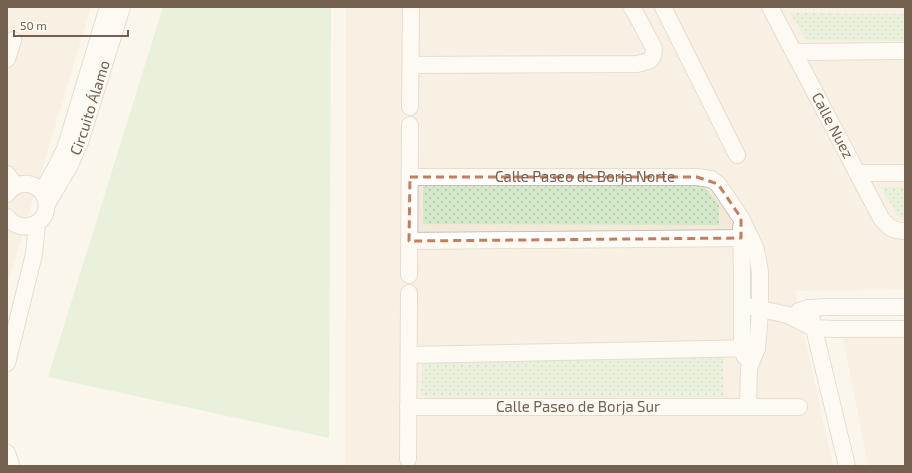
<svg xmlns="http://www.w3.org/2000/svg" width="912" height="473" viewBox="0 0 912 473" font-family="'Exo 2',sans-serif">
	<style>
		.residential { fill: #f2e9d9 }
		.grass { fill: #d3e8c9 }
		.park { fill: url(#park-dots) }
		.lines { fill: none; stroke-linecap: round; stroke-linejoin: round }
		.street-casing { stroke: #cdbfb1; stroke-width: 18 }
		.street { stroke: #fff; stroke-width: 16 }
		.marked { fill: none; stroke: #c67d59; stroke-width: 3; stroke-dasharray: 8 5; stroke-linejoin: round }
		.labels { text-anchor: middle; stroke-width: 3; stroke-linejoin: round; paint-order: stroke }
		.street-label { font-size: 15px; fill: #74604f; stroke: #fefaf1 }
	</style>
	<defs>
		<pattern id="park-dots" width="8" height="8" patternUnits="userSpaceOnUse"><rect width="8" height="8" fill="#d3e8c9"/><path d="M2 2h.1M6 6h.1" fill="none" stroke="#b0bfa6" stroke-width="1.8" stroke-linecap="round"/></pattern>
	</defs>
	<rect width="100%" height="100%" fill="#fbf6eb"/>
	<path class="residential" d="M7,7H91L7,286Z
		M346,7H905V290L795,291L833,466H345Z
		M843,338H905V466H868L866,456Z"/>
	<path class="grass" d="M163,7H331L329,438L48,377Z"/>
	<path class="park" d="M790,13L905,14V41L807,40Z
		M423,185L704,186L719,205V225L423,224Z
		M881,187H905V218H899Z
		M423,357H723L724,397L421,396Z"/>
	<g class="lines">
		<g class="street-casing">
			<g id="street">
				<path d="M663,7L737,155"/>
				<path id="s1" d="M770,7L881,218C889,228 893,231 905,231"/>
				<path d="M794,52L905,51"/>
				<path d="M7,59L13,40"/>
				<path d="M411,65L637,64C649,61 654,61 654,48L633,9L631,7"/>
				<path d="M410,107L411,7"/>
				<path d="M857,173H905"/>
				<path d="M7,174L15,186"/>
				<path id="s2" d="M410,177H697L711,179L718,184L741,218L755,247L758,260L760,273V308L759,325L757,348L749,368L748,407"/>
				<path d="M42,191L55,169L65,149L108,7"/>
				<path d="M7,194C23,171 56,191 44,216C41,221 35,225 29,226C20,228 13,224 7,217"/>
				<path id="s3" d="M47,204L69,167L80,142L122,7"/>
				<path d="M741,227L742,272V349L745,357"/>
				<path d="M409,241L751,238"/>
				<path d="M409,275L410,125"/>
				<path d="M742,305L788,315L814,328L835,329H905"/>
				<path d="M809,308L847,466"/>
				<path d="M799,311L809,308L827,307H905"/>
				<path d="M409,355L757,348"/>
				<path d="M7,363L34,254L37,223"/>
				<path id="s4" d="M408,407H799"/>
				<path d="M7,453L10,462L11,466"/>
				<path d="M408,459L409,293"/>
			</g>
		</g>
		<use href="#street" class="street"/>
	</g>
	<path d="M0 0H912V473H0ZM410,177H697L718,184L741,218V238L409,241Z" fill="#fbf6eb" fill-opacity=".55" fill-rule="evenodd"/>
	<path class="marked" d="M410,177H697L718,184L741,218V238L409,241Z"/>
	<g class="labels">
		<g class="street-label">
			<text dy="5" stroke="none"><textPath href="#s3" startOffset="106">Circuito Álamo</textPath></text>
			<text dy="5" stroke="none"><textPath href="#s1" startOffset="134">Calle Nuez</textPath></text>
			<text dy="5" stroke="none"><textPath href="#s2" startOffset="175">Calle Paseo de Borja Norte</textPath></text>
			<text dy="5" stroke="none"><textPath href="#s4" startOffset="170">Calle Paseo de Borja Sur</textPath></text>
		</g>
	</g>
	<rect width="912" height="473" fill="none" stroke="#74604f" stroke-width="16"/>
	<path d="M14 30v6h114v-6" fill="none" stroke="#74604f" stroke-width="2"/>
	<text x="20" y="30" font-size="12" fill="#74604f" stroke="#fefaf1" stroke-width="3" paint-order="stroke">50 m</text>
</svg>
